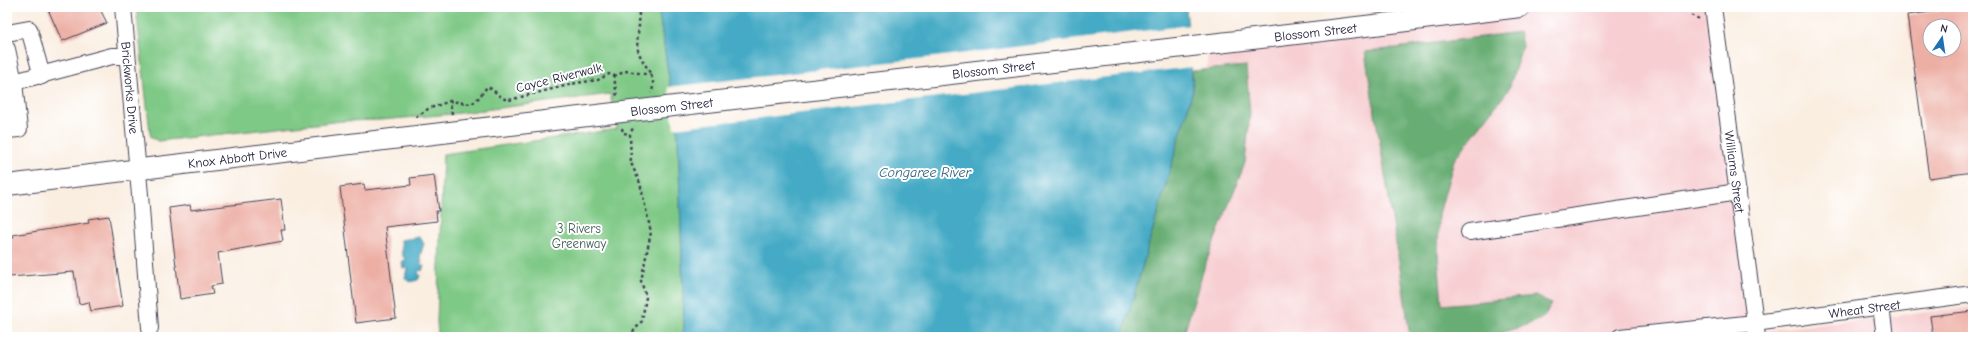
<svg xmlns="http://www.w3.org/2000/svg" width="1980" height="344" viewBox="0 0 1980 344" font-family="'Comic Neue',sans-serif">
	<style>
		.built { fill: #f7cfd2 }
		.green { fill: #7fc986; stroke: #507660 }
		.forest { fill: #67ad73; stroke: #446857 }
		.water { fill: #45aac5; stroke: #346680 }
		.pier { fill: #faeee1 }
		.building { fill: #edafa4; fill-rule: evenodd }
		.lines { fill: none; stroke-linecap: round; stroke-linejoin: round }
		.minor-casing { stroke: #424154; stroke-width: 18 }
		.major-casing { stroke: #424154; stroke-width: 22 }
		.path { stroke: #424154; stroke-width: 2.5; stroke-dasharray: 3 3; stroke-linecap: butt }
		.minor { stroke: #fff; stroke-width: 16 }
		.major { stroke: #fff; stroke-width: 20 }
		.major-bridge-casing { stroke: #424154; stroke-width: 22; stroke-linecap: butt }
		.major-bridge { stroke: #fff; stroke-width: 20 }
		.labels { text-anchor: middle; stroke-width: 4; stroke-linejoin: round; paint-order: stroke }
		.street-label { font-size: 13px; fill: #22223b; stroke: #fff }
		.park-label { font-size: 13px; fill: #435c55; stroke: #fff }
		.water-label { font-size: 14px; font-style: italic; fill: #325f79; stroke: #fff }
	</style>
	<rect width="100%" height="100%" fill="#fff"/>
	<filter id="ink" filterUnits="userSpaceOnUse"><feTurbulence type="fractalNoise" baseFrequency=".025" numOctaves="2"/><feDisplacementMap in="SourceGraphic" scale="8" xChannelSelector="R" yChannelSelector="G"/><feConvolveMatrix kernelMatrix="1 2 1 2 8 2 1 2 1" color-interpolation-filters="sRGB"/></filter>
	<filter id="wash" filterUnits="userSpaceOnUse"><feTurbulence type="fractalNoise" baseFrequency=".012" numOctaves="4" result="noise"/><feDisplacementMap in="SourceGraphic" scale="16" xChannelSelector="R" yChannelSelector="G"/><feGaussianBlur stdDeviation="0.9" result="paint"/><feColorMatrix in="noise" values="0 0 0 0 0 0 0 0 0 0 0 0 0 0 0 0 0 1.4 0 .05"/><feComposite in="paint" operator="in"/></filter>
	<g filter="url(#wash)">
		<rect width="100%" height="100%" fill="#faeee1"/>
		<path class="built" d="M1538,7H1710L1756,337H1175L1208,52Z
			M1973,307V337H1770L1769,330Z"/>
		<path class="green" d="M136,7H658L678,136L684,326L682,337H438L437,321L443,154L617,129L610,94L452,114L380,120L342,121L158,141L151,137L150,133Z"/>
		<path class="forest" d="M1519,32L1522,46L1509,89L1454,160L1439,214L1438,254L1442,305L1535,296L1551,304L1544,317L1527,325L1487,337H1410C1397,242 1380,147 1365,52Z
			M1246,66L1250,114L1245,163L1205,265L1183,337H1122L1193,90L1192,71Z"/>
		<path class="water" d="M658,7H1186L1193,90L1122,337H682L684,326L678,136Z
			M420,237L424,244L420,256L422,262L420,264L424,266L422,271L419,270L418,272L420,276L418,280L409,282L405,278L407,268H403L402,261L406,260L402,255L401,240Z"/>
		<path class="pier" d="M1190,25L1193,67L674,128L668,87L943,56Z"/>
		<g id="blocks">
			<path class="building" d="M47,7H99L107,23L62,41Z
				M1973,7V172L1929,178L1907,15ZM1930,26H1954V50H1930Z
				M434,175L439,211H436L437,221L385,227L396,318L356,323L340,187L364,184L365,190L411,185L410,178Z
				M281,199L285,230H281L283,241L218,253L222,284L211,286L213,294L180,299L169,208L190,205L191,210Z
				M109,216L123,306L91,311L89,302L79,304L74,272L9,277L7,238H14L13,235L89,223L88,219Z
				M1973,311V337H1933L1930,316Z"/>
		</g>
	</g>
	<g filter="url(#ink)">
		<use href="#blocks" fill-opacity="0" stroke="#424154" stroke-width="1"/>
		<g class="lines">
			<g class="minor-casing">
				<g id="minor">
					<path id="s1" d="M123,7L140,195L150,328"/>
					<path id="s2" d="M1713,7L1757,337"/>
					<path d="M7,33L29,29L42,76"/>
					<path d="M7,49L14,82"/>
					<path d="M7,130L19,129L14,82L112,56H127"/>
					<path d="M1469,232L1738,192"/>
					<path d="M1881,306L1885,337"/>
					<path id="s3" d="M1620,337L1755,323L1973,294"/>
				</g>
			</g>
			<g class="major-casing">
				<g id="major">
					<path d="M1374,25L1520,7"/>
					<path id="s4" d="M7,185L467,130"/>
				</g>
			</g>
			<path class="path" d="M637,7C643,22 635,36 638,50C642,65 659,77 651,93
				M1691,15L1699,19
				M614,76L627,71L651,75
				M452,114L450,101L471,104L476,101L487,87C495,89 499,99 509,100L576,83L598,80L609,74L614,76L617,97
				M416,117L428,109L450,101
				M622,128L623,133L630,134
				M587,337L598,333L613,337
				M629,337L642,321L646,297L641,281L651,232L640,183L631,163L630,134L634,126"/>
			<use href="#minor" class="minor"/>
			<use href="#major" class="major"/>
			<g class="major-bridge-casing">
				<g id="major-bridge">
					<path id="s5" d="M467,130L1374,25"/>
				</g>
			</g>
			<use href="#major-bridge" class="major-bridge"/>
		</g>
	</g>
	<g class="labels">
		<g class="street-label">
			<text dy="5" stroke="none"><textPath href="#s5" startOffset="854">Blossom Street</textPath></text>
			<text dy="5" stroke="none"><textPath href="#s5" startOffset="530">Blossom Street</textPath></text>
			<text transform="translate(559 77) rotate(-14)" y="5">Cayce Riverwalk</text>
			<text dy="5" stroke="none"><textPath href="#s1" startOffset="81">Brickworks Drive</textPath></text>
			<text dy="5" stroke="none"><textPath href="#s5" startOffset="206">Blossom Street</textPath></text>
			<text dy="5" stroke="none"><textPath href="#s4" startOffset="232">Knox Abbott Drive</textPath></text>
			<text dy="5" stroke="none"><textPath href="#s2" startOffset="166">Williams Street</textPath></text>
			<text dy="5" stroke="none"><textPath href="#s3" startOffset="246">Wheat Street</textPath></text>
		</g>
		<g class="park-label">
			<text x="579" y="233">3 Rivers<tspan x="579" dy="15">Greenway</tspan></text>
		</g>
		<g class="water-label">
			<text x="925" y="177">Congaree River</text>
		</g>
	</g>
	<rect width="1980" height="344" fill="none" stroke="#fff" stroke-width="24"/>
	<g transform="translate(1942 38) rotate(13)"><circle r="19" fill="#ffffff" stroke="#a7a7b1"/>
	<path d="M0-3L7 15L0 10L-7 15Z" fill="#1f6fb2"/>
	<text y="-6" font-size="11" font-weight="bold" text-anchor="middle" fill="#22223b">N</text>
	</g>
</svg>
